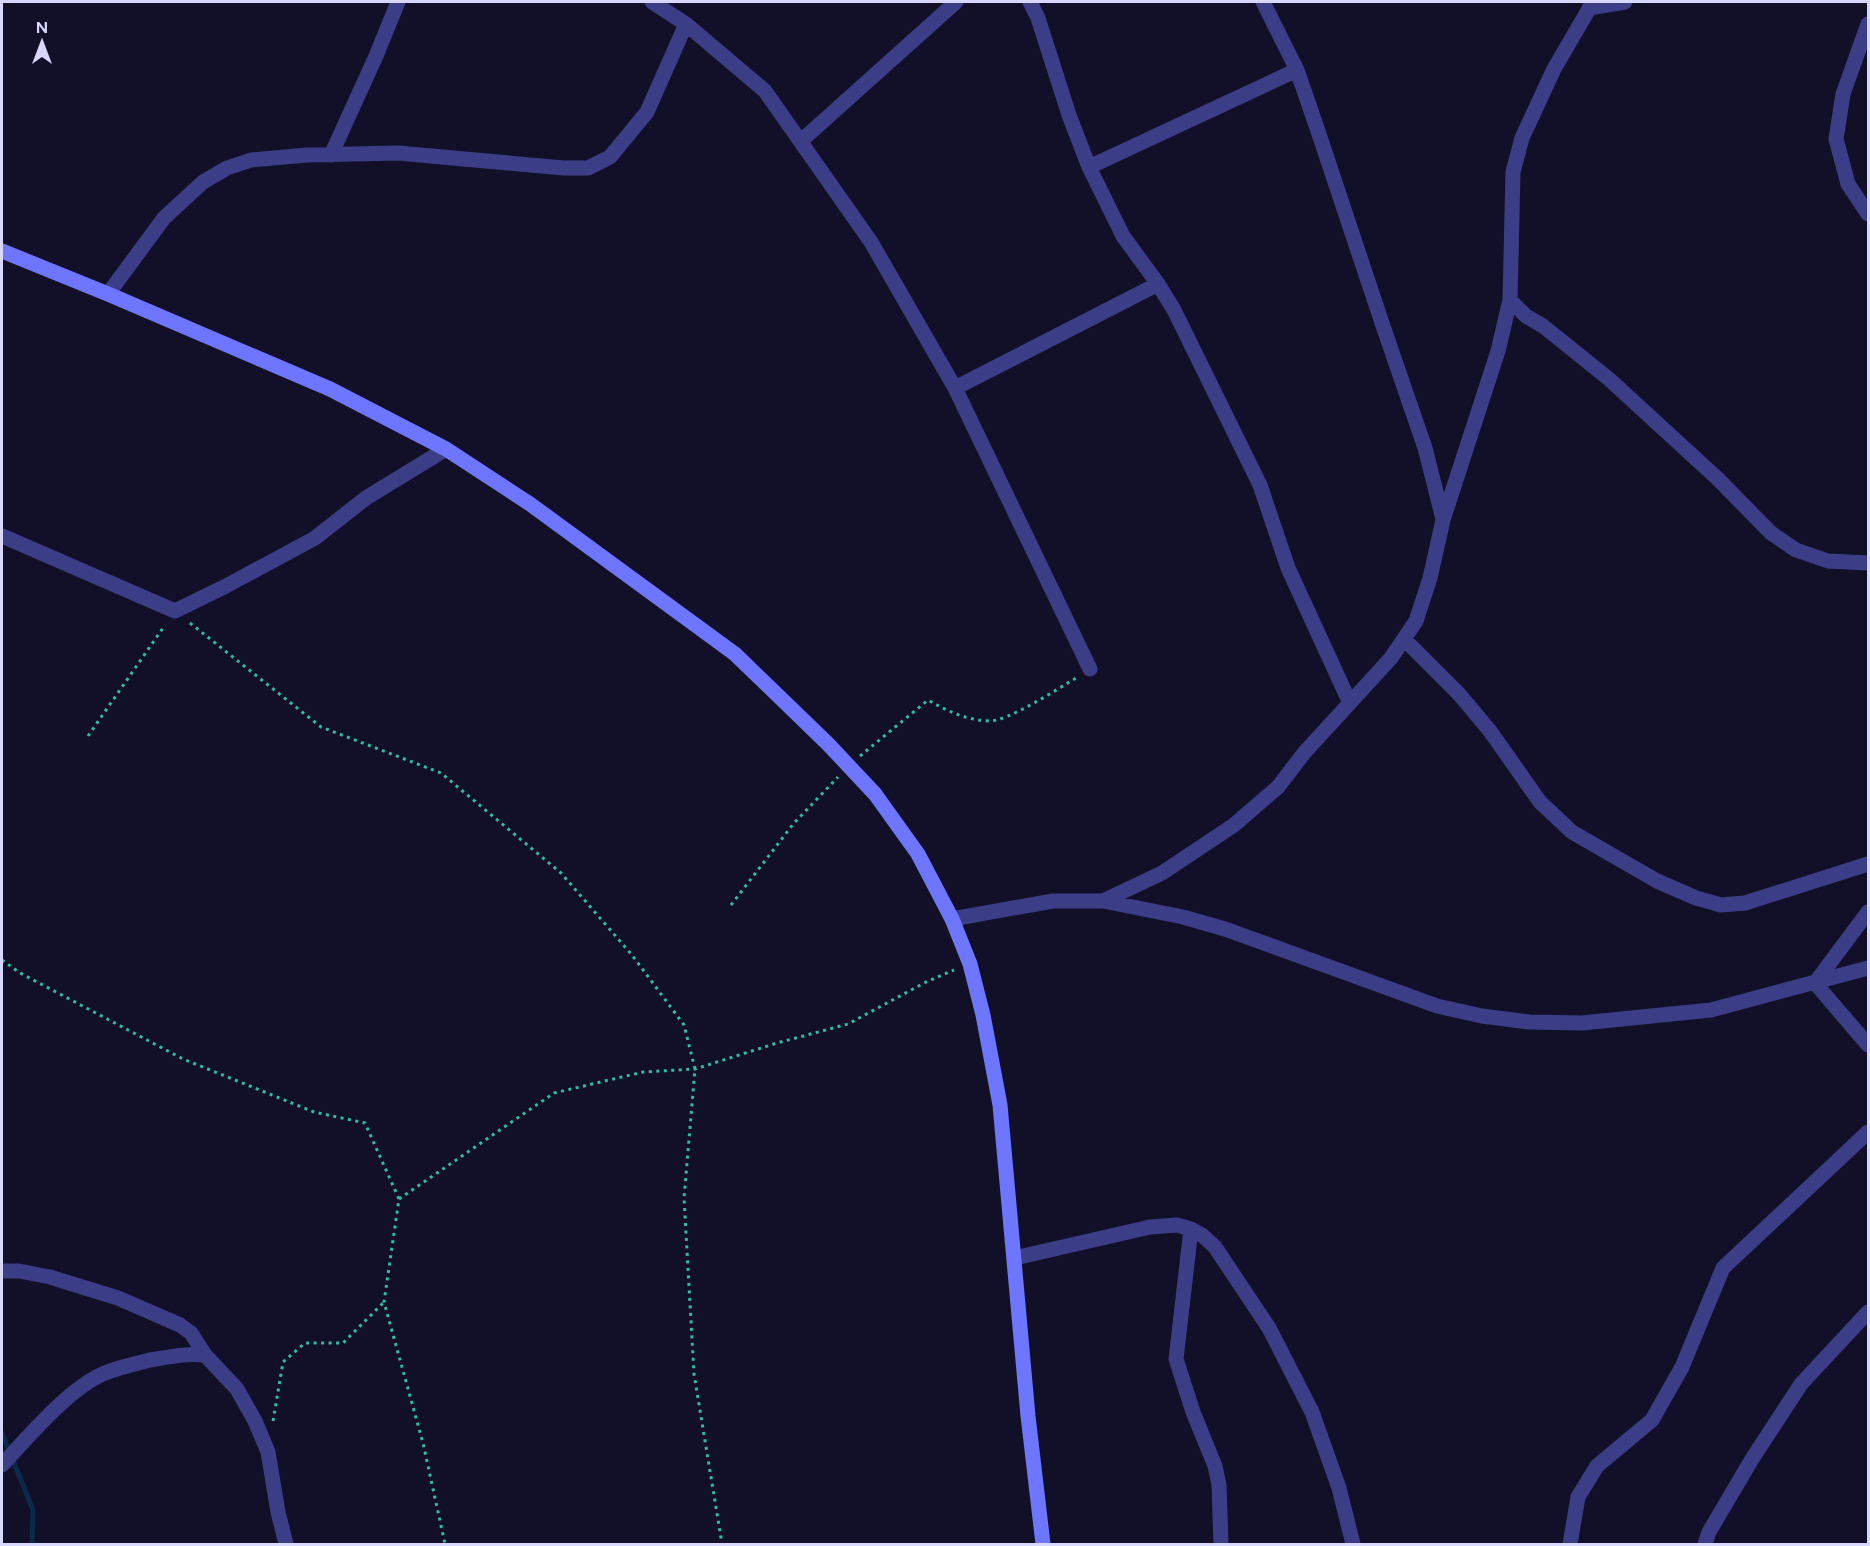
<svg xmlns="http://www.w3.org/2000/svg" width="1870" height="1546" viewBox="0 0 1870 1546" font-family="Figtree,sans-serif">
	<style>
		.lines { fill: none; stroke-linecap: round; stroke-linejoin: round }
		.stream { stroke: #0c284b; stroke-width: 5 }
		.path { stroke: #2fbba7; stroke-width: 3; stroke-dasharray: 3 4.5; stroke-linecap: butt }
		.street { stroke: #3b3e87; stroke-width: 15 }
		.secondary { stroke: #6e75ff; stroke-width: 15 }
	</style>
	<rect width="100%" height="100%" fill="#121028"/>
	<g class="lines">
		<path class="stream" d="M2,1433L33,1510L32,1544"/>
		<path class="path" d="M190,623L321,727L441,773L561,873L632,955L684,1025L695,1069L684,1198L694,1374L722,1544
			M88,736L165,625
			M860,756L928,700C947,711 966,720 989,721C1007,722 1059,688 1076,678
			M731,905L794,823L838,777
			M2,960L20,973L183,1059L314,1112L365,1123L399,1199L384,1302L423,1443L445,1544
			M399,1199L554,1093L643,1072L695,1069L777,1043L848,1024L926,982L954,970
			M273,1421L283,1362L305,1343H343L384,1302"/>
		<path class="street" d="M652,2L686,24L765,91L871,242L955,388L1158,284L1174,310L1260,485L1288,568L1350,703
			M1030,2L1038,18L1069,115L1089,167L1123,236L1158,284
			M1263,2L1297,70L1319,134L1382,323L1425,448L1443,519
			M1589,8L1625,2
			M1868,24L1843,94L1836,139L1848,184L1868,214
			M801,141L956,2
			M331,155L376,56L398,2
			M1089,167L1297,70
			M108,294L164,218L203,182L227,168L251,160L307,155L398,153L564,168H588L610,157L647,112L686,24
			M1510,300L1526,316L1543,326L1609,379L1718,479L1771,533L1796,550L1828,561L1868,563
			M955,388L1090,669
			M2,536L175,611L226,586L315,538L366,498L446,449
			M1404,639L1459,694L1490,731L1540,802L1572,832L1657,881L1696,898L1721,905L1745,903L1868,864
			M1103,901L1183,917L1225,929L1437,1006L1482,1016L1529,1022L1582,1023L1711,1010L1868,968
			M1868,912L1815,983L1868,1045
			M952,919L1053,901H1103L1162,873L1234,825L1278,787L1304,753L1391,658L1416,621L1430,578L1443,520L1498,351L1510,300L1513,172L1522,138L1554,69L1593,2
			M1191,1229L1176,1359L1193,1412L1215,1466L1219,1485L1221,1544
			M1015,1258L1150,1227L1177,1225L1191,1229L1202,1235L1215,1247L1269,1328L1312,1412L1339,1488L1353,1544
			M2,1271H19L50,1277L118,1298L180,1325L191,1333L205,1355L237,1389L255,1421L268,1452L278,1512L286,1544
			M2,1465C28,1437 70,1387 105,1373C120,1367 135,1364 150,1360C169,1357 186,1353 205,1355
			M1570,1544L1578,1497L1597,1466L1652,1420L1682,1367L1723,1268L1868,1132
			M1705,1544L1709,1532L1752,1459L1801,1384L1868,1312"/>
		<path class="secondary" d="M2,251L108,294L330,389L446,449L530,504L735,654L828,744L875,794L918,854L952,919L970,964L983,1015L1000,1105L1028,1416L1043,1544"/>
	</g>
	<rect width="1870" height="1546" fill="none" stroke="#d8d7ff" stroke-width="6"/>
	<g transform="translate(42 42)" stroke="#121028" stroke-width="4.5" paint-order="stroke">
	<path d="M0-4.5L10 22L0 15L-10 22Z" fill="#d8d7ff"/>
	<text y="-9" font-size="16" font-weight="bold" text-anchor="middle" fill="#d8d7ff">N</text>
	</g>
</svg>
